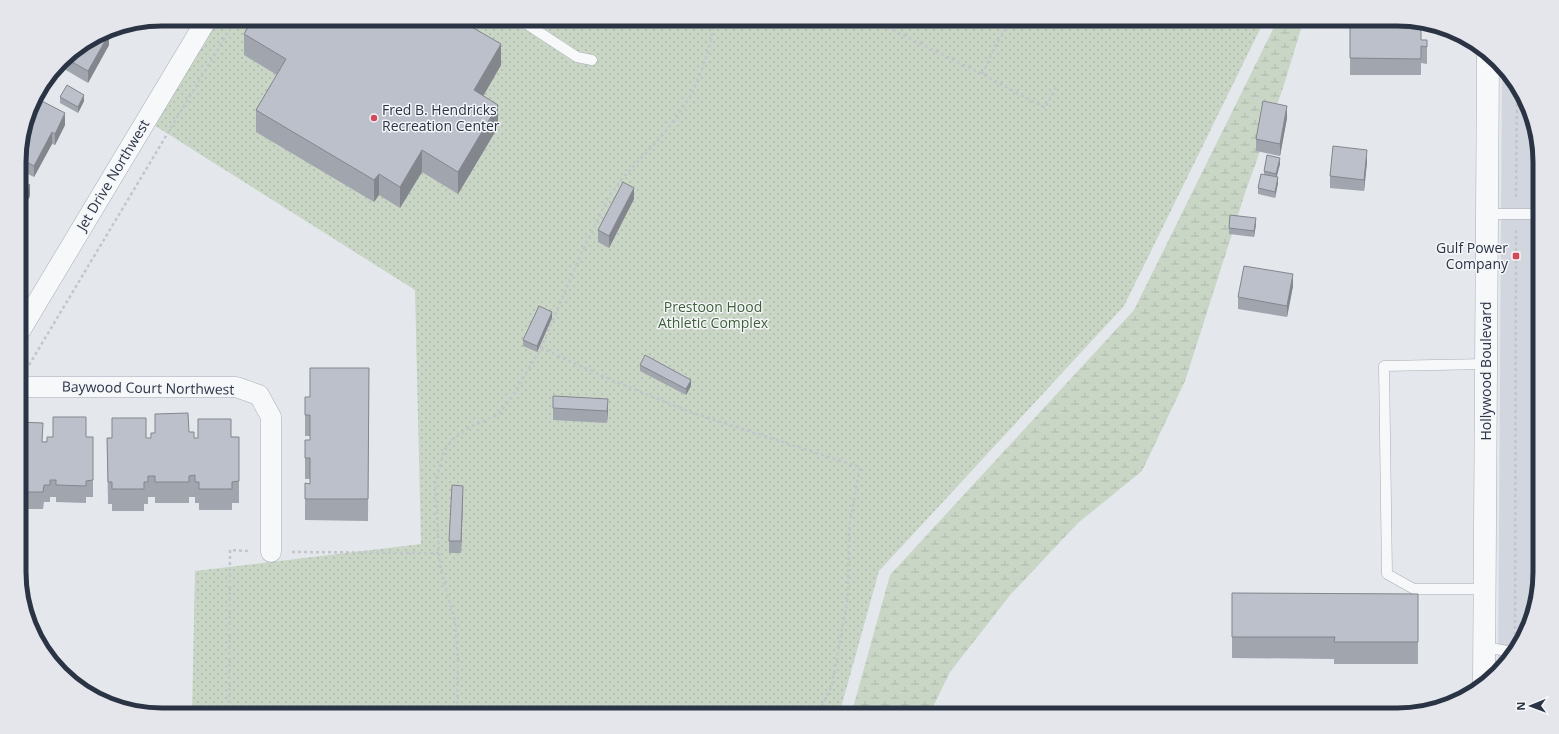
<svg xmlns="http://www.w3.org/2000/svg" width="1559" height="734" viewBox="0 0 1559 734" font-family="'Open Sans',sans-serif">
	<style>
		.built { fill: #d2d6de }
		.wetland { fill: url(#wetland-marsh) }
		.park { fill: url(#park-dots) }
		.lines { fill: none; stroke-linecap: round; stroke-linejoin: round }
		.service-casing { stroke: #a9aeb7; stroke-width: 11 }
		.minor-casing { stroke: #a9aeb7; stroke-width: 21 }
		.tertiary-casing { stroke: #a9aeb7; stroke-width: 23 }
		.path { stroke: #c2c5cb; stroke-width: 2.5; stroke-dasharray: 3 3; stroke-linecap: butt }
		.service { stroke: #f7f8fa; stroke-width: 10 }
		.minor { stroke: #f7f8fa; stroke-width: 20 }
		.tertiary { stroke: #f7f8fa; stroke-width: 22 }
		.wall { fill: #a1a5ae }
		.shaded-wall { fill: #83868d }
		.building { fill: #bbc0ca; stroke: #83868d }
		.poi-dot { fill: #d1495b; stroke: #f4f6f9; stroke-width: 1.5 }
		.labels { text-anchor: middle; stroke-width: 3; stroke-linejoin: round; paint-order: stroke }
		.poi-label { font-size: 14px; fill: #2b3445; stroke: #f4f6f9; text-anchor: start }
		.street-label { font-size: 14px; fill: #2b3445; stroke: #f4f6f9 }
		.park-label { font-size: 14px; fill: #3f6138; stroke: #f4f6f9 }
		.rim { fill: none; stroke: #2b3445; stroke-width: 5 }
	</style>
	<defs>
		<pattern id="wetland-marsh" width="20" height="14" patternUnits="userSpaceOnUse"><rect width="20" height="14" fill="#c9d6c5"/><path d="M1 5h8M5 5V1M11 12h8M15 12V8" fill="none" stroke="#adb8ab"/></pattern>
		<pattern id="park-dots" width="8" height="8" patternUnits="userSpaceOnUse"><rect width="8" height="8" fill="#c9d6c5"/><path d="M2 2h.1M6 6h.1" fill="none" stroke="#adb8ab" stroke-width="1.8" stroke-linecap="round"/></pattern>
	</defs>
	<rect width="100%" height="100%" fill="#e4e7ec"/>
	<path class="built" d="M1502,69L1511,75L1539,144L1540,572L1529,627L1505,666L1498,672Z"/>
	<path class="wetland" d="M1278,19H1304L1283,88L1246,190L1185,381L1142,471L1078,523L1011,594L950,672L929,715H851L890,575L1134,310Z"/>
	<path class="park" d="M207,19H1265L1124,306L879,571L839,715H192L195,571L421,544L415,290L146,120Z"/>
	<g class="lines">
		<g class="service-casing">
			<path id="service" d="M519,19L577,57L592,60
				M1487,214H1539
				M1485,589H1414L1387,574L1384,366L1486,364
				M1485,647L1513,652"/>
		</g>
		<g class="minor-casing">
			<path id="minor" d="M20,331L207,19
				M20,387H236L259,395L271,417V552"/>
		</g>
		<g class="tertiary-casing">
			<path id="tertiary" d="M1484,684L1488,58"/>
		</g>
		<path class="path" d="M871,19L982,74L1045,108L1058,84
			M982,74C991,57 1000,28 1019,19
			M1516,197L1517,90
			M541,348L614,381L690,412L860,467L849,527L848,596L832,685L817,715
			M29,365L236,19
			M292,552L439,553L435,483L444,451L452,440L468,428L499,414L514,394L541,348L577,263L608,198L621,180L667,130L690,97L703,67L711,40L714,19
			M439,553L441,571L455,621L458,659L457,715
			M1515,635L1516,230
			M229,715L230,550L249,551"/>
		<use href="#service" class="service"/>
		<use href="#minor" class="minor"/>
		<use href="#tertiary" class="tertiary"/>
	</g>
	<path class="wall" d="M1350,19L1421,40H1427V64L1421,63V75H1350Z
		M244,34L501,65L483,96L498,127L458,194L422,172L400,208L379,195L374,202L256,132V110L277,75L244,55Z
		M109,45L88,83L59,66L68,55Z
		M60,97L84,101L78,113L60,103Z
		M32,107L65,125L55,145L52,144L34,177L19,170V153Z
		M1287,118L1280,156L1256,151V139Z
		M1367,162L1364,191L1330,188V176Z
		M1280,164L1276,177L1278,183L1275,198L1258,194V188L1264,174V171Z
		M19,179L30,196L21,213H19Z
		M634,199L609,248L598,242V230Z
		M1256,224L1254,237L1229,234V228Z
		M1293,286L1287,317L1238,309V297Z
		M552,318L537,352L523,346V340Z
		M640,365L691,386L686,395L640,371Z
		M369,368L368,521L305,520V483L310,484V479H305V440H310V436H305V415L310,397Z
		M553,408L608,410L607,423L553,420Z
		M198,419L231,437H239V503H232V510H199V503H195V497H189V503H155V497H148V504H144V511H112V504H108L107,438H151L189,432L194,438H198Z
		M20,422L42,442L86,437H93V497H86V503L56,502V497H50V502H44L43,509H20Z
		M463,498L461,553H449V541Z
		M1232,593L1418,594V664H1334V659L1232,658Z"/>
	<path class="shaded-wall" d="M109,34V45L88,83V71Z
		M501,44V65L474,112V90Z
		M84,95V101L78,113V107Z
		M498,105V127L458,194V172Z
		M1287,106V118L1280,156V144Z
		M65,113V125L55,145V134Z
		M52,132V144L34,177V166Z
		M422,150V172L400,208V187Z
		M1367,150V162L1364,191V180Z
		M1280,158V164L1276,180V174Z
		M379,174V195L374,202V180Z
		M1278,177V183L1275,198V192Z
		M30,185V196L21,213V202Z
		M634,188V199L609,248V236Z
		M1256,218V224L1254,237V231Z
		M1293,274V286L1287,317V306Z
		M552,312V318L537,352V346Z
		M691,380V386L686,395V389Z
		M608,399V410L607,423V411Z
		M463,486V498L461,553V541Z"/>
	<path class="building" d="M253,19H458L501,44L474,90L498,105L458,172L422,150L400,187L379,174L374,180L256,110L286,59L244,34Z
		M1350,19H1397L1421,24V40H1427V47L1421,46V59L1350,58Z
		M105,31L109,34L88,71L65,58L68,55Z
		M67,85L84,95L78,107L60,97Z
		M36,98L65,113L55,134L52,132L34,166L19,158V153L32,107Z
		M1263,101L1287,106L1280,144L1256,139Z
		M1333,146L1367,150L1364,180L1330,176Z
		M1267,155L1280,158L1276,174L1264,171Z
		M1261,174L1278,177L1275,192L1258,188Z
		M19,179L30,185L21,202L19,201Z
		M623,182L634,188L609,236L598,230Z
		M1230,215L1256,218L1254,231L1229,228Z
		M1244,266L1293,274L1287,306L1238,297Z
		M539,306L552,312L537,346L523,340Z
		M645,355L691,380L686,389L640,365Z
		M310,368H369L368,499H305V483L310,484V458H305V440H310V415H305V397H310Z
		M553,396L608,399L607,411L553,408Z
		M188,413L189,432H194V438H198V419H231V437H239V481L232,482V489H199V482H195V475L189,476V482H155V476H148V482H144V489H112V482H108L107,438H112V418H146V438H151V433H155V414Z
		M53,417H86V437H93V480L86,481V486L56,485V480H50V485H44L43,492H20V422L43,423L42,442H47V437H53Z
		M452,485L463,486L461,541H449Z
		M1232,593L1418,594V642H1334L1335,637H1232Z"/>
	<g class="poi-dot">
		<circle cx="374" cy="118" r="4"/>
		<rect x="1512" y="252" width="8" height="8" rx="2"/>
	</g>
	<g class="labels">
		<g class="poi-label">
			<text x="382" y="115">Fred B. Hendricks<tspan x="382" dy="16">Recreation Center</tspan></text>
			<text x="1508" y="253" text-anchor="end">Gulf Power<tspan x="1508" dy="16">Company</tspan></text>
		</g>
		<g class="street-label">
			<text transform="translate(113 175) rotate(-59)" y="5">Jet Drive Northwest</text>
			<text transform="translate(1486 371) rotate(-90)" y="5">Hollywood Boulevard</text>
			<text transform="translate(148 388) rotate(1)" y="5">Baywood Court Northwest</text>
		</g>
		<g class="park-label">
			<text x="713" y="312">Prestoon Hood<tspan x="713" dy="16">Athletic Complex</tspan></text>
		</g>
	</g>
	<path d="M0 0H1559V734H0ZM162 26H1397A136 136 0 0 1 1533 162V572A136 136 0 0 1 1397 708H162A136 136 0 0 1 26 572V162A136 136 0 0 1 162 26Z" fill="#e4e6eb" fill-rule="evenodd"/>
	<path class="rim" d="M162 26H1397A136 136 0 0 1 1533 162V572A136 136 0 0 1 1397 708H162A136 136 0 0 1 26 572V162A136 136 0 0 1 162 26Z"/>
	<g transform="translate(1531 706) rotate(269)" stroke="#f4f6f9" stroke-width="3" paint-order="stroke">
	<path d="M0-3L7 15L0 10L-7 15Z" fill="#2b3445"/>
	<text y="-6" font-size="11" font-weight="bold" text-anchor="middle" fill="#2b3445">N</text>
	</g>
</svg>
